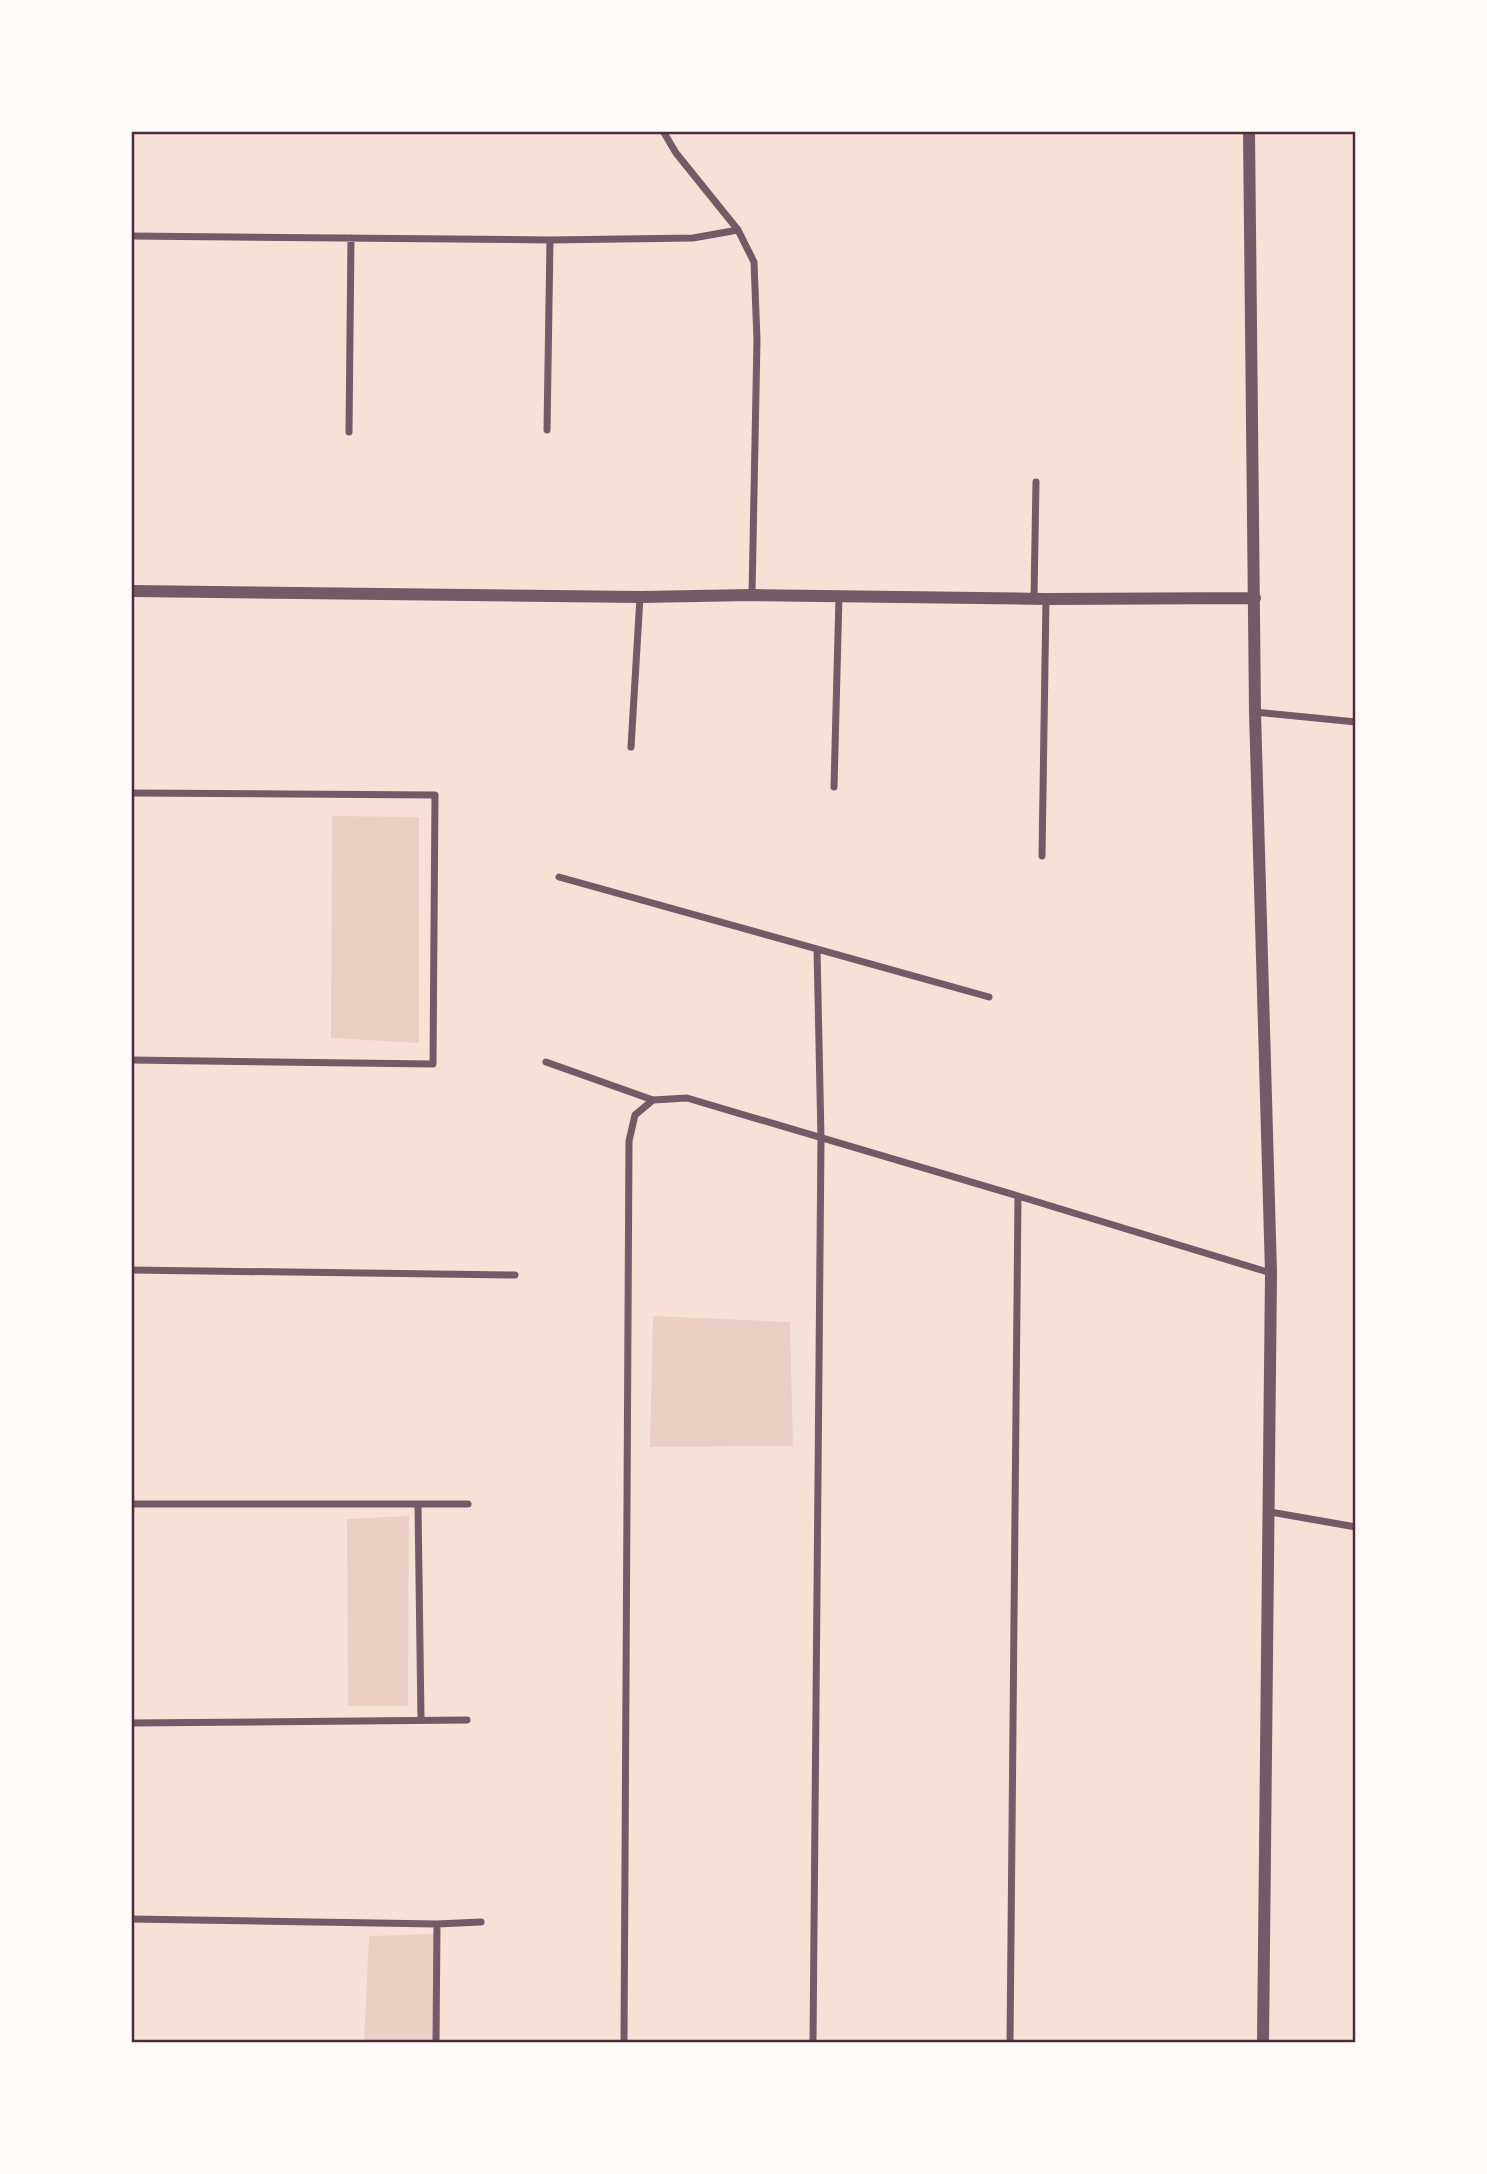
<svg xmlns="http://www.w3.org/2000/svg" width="1487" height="2174" viewBox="0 0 1487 2174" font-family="Georgia,serif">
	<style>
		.green { fill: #ebcfc5 }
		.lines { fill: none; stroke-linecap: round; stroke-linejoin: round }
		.minor { stroke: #755966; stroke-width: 7 }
		.tertiary { stroke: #755966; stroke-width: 12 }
		.neatline { fill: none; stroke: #4a2c40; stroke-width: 2.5 }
	</style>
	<rect width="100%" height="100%" fill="#f7e1d7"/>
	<path class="green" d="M332,816L419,817V1043L331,1038Z
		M653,1316L790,1322L793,1446L650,1447Z
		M409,1516L408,1706H348L347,1519Z
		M438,1934L436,2043H364L369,1936Z"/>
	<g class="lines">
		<path class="minor" d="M663,131L676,153L738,230L754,262L757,340L752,595
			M131,236L550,240L693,238L738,230
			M547,430L550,240
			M349,432L351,238
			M1034,597L1036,482
			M1255,712L1356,722
			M631,747L640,597
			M834,787L839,596
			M131,793L435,795L433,1064L131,1060
			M1042,856L1046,599
			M559,877L989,997
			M546,1062L653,1100L687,1098L1018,1196L1271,1273
			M131,1270L515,1275
			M131,1504H468
			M418,1505L421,1720
			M1270,1512L1356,1527
			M131,1723L467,1720
			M131,1919L437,1924L481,1922
			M436,2043L437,1924
			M624,2043L629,1141L635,1115L653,1100
			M813,2043L821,1138L817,949
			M1010,2043L1018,1196"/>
		<path class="tertiary" d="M1249,131L1255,712L1271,1273L1263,2043
			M131,591L640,597L752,595L1046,599L1255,598"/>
	</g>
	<rect width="1487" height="2174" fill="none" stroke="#fffaf5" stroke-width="266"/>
	<rect x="133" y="133" width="1221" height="1908" class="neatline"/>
</svg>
